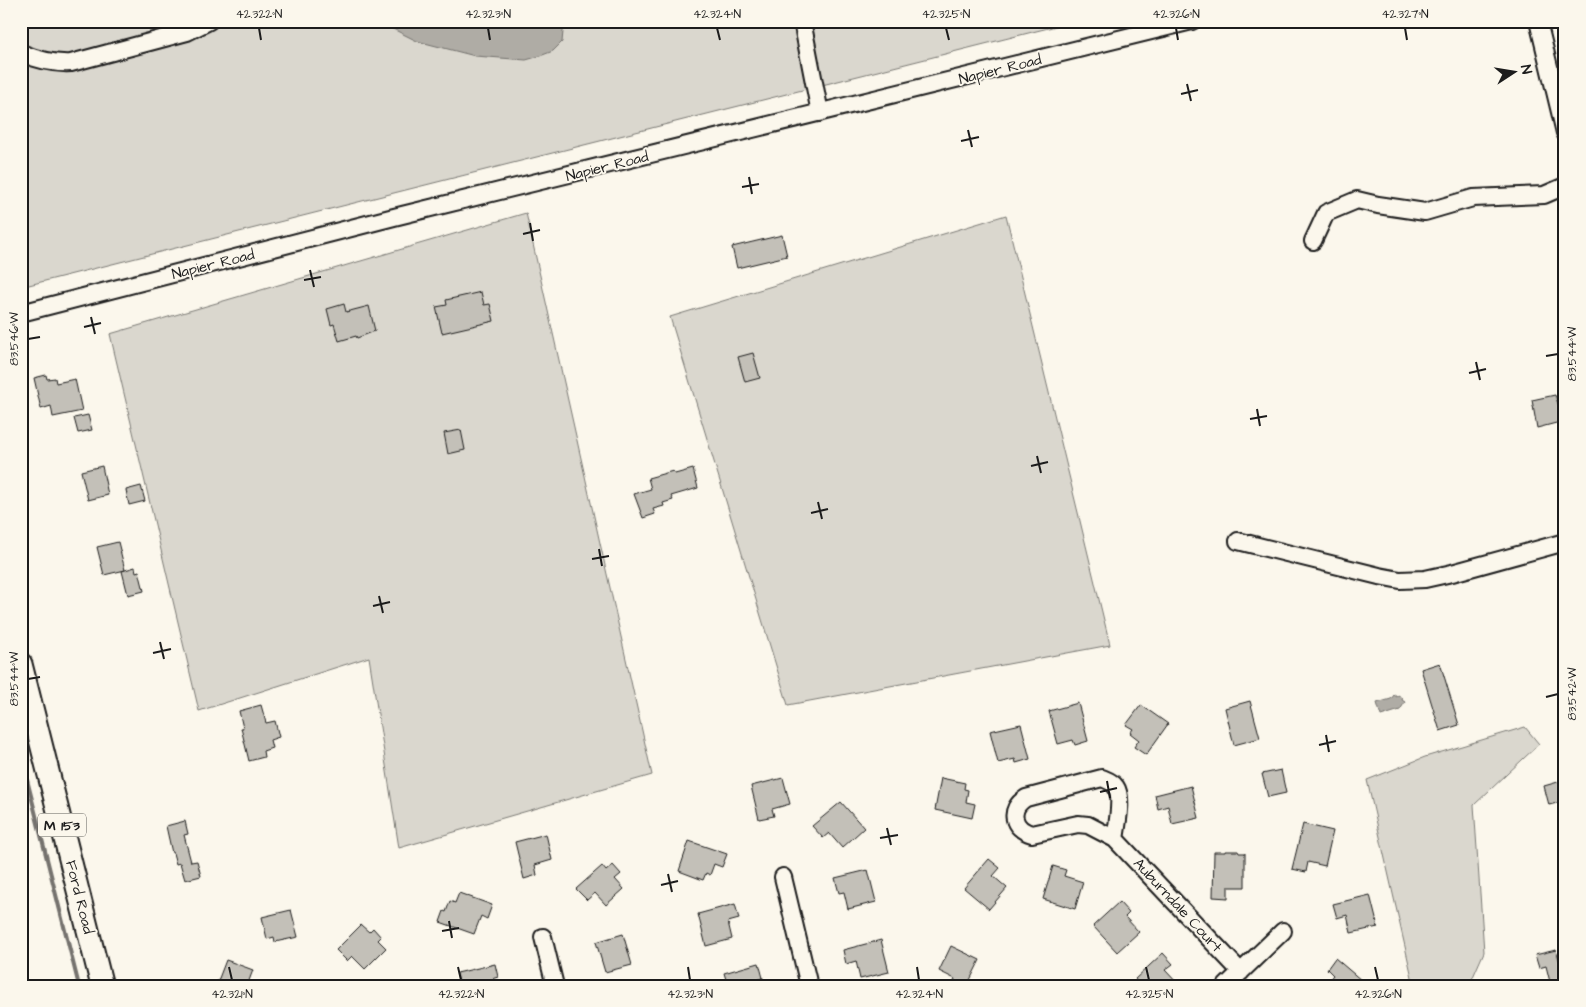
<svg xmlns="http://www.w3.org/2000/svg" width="1586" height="1007" viewBox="0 0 1586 1007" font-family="'Architects Daughter',sans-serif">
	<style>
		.green { fill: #dad7ce; stroke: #7b7a75 }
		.water { fill: #afaca5; stroke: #74726e }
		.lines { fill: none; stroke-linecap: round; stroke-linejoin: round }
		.stream { stroke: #74726e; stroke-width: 4 }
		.building { fill: #c3c0b8; stroke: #1c1c1c }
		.minor-casing { stroke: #1c1c1c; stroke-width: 20 }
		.major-casing { stroke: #1c1c1c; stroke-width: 25 }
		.minor { stroke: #fbf7ec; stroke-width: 16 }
		.major { stroke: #fbf7ec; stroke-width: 21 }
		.ticks { fill: none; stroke: #1c1c1c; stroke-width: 2 }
		.labels { text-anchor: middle; stroke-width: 4; stroke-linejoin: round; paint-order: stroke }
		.shield { fill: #fbf7ec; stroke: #5f5e5a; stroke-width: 1 }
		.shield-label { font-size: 14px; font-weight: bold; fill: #1c1c1c }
		.street-label { font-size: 15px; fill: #1c1c1c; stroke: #fbf7ec }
		.neatline { fill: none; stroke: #1c1c1c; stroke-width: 2 }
		.ticks-label { font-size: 12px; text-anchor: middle; fill: #1c1c1c }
	</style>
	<rect width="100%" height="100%" fill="#fbf7ec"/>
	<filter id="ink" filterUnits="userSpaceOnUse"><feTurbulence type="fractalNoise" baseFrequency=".02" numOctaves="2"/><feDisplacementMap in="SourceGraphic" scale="10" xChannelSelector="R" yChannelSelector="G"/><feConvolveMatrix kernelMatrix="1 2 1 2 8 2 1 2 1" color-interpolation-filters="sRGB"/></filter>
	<g filter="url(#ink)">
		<path class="green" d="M21,21H1076L21,287Z
			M526,213L652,775L399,848L369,657L199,711L110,334Z
			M1006,215L1110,645L788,705L670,317Z
			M1525,727L1539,744L1474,805L1484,952L1469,986H1414L1367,780L1425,757Z"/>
		<path class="water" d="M377,21H564L562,42L553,51L540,56L526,60L475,56L417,41Z
			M851,21H884C873,27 860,29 851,21Z
			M1394,695L1397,697L1398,695L1403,698L1402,700L1405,702L1400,710L1381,716L1377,703L1391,699Z"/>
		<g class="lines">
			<path class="stream" d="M21,756L79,986"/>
		</g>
		<path class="building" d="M782,235L787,256L737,268L732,247Z
			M481,292L484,305L490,304L494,321L442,333L436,307L447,305L446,300Z
			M344,304L346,312L369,306L375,331L357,338L356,336L339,341L334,324L331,325L327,309Z
			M753,353L760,378L745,382L738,357Z
			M46,375L47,379L55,378L56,383L75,379L82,411L53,417L51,406L41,409L34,378Z
			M1555,395L1564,421L1537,428L1532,400Z
			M88,415L92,430L78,433L74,418Z
			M461,430L465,450L448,454L444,433Z
			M102,466L108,495L88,500L81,471Z
			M693,469L698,488L671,496L673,500L663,503L664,506L653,509L655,514L643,518L634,494L651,489L648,478L673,471L675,474Z
			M141,486L145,501L129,505L126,490Z
			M118,542L125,570L104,575L97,547Z
			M135,567L136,572L139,571L144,591L128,595L122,571Z
			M1440,663L1459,725L1440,731L1421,669Z
			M1250,701L1260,738L1234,745L1225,708Z
			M1078,703L1088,741L1075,745L1073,740L1058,744L1049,711Z
			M261,705L266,723L275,721L279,737L270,740L272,748L263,751L264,757L249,761L241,728H243L239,711Z
			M1141,705L1168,724L1146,755L1134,747L1139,740L1130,733L1133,729L1126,725Z
			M1021,724L1030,759L1016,763L1015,759L998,763L990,731Z
			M1281,770L1286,793L1268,797L1262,774Z
			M783,778L790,804L772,809L774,816L759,819L751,786Z
			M941,778L965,783L964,789L968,790L966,802L975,804L972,818L935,810Z
			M1565,780V801L1549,805L1544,786Z
			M1191,786L1199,818L1172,824L1168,806L1158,809L1155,795Z
			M841,802L864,828L842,848L829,833L823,838L812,826Z
			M185,821L188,834L184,835L191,862L197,861L201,876L185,880L180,863L176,864L173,853H172L166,826Z
			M1303,824L1333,831L1325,866L1308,862L1306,872L1292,869Z
			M546,834L552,860L535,865L537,875L524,879L515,842Z
			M689,841L727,854L722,867L714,864L710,875L706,873L703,880L679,871Z
			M1225,851H1238L1239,853H1245V887H1228V898L1213,897L1214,852H1225Z
			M989,859L1000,868L993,876L1007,888L989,909L964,888Z
			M613,865L621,874L615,879L624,889L606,905L595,893L587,900L576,889L602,866L606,871Z
			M1053,866L1066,870L1064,876L1083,882L1075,909L1043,899Z
			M868,870L876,902L848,909L844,892L839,893L835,878Z
			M459,893L492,905L487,919L481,916L474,934L440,922L444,911L446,912L450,901L455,903Z
			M1370,895L1378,927L1351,933L1347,915L1337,918L1333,904Z
			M1119,902L1129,913L1125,917L1139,932L1117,952L1093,926Z
			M735,904L739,919L728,922L732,939L706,946L698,914Z
			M291,910L298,937L275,942L274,937L267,939L262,917Z
			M361,925L369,932L373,928L381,937L378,940L386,948L365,969L352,956L347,961L336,950Z
			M623,934L632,965L605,972L596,942Z
			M881,940L889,972L860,979L856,961L846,964L843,950Z
			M951,946L980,960L967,986H952L955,979L939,971Z
			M1556,950L1565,978L1550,982L1546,966L1539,968L1535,955Z
			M1163,953L1173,964L1165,970L1180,986H1141L1135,979Z
			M1335,958L1368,986H1324L1333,975L1327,969Z
			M226,960L253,970L247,986H216Z
			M759,963L763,978L757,980L759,986H728L724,973Z
			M495,964L498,977L489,980L490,986H460L457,973Z"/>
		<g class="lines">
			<g class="minor-casing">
				<path id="minor" d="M802,21L820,113
					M1538,21L1565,133
					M21,53C38,60 53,64 71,63L187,32L209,21
					M1313,241L1326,213L1357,200L1378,205L1425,212L1473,198L1544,195L1565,186
					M21,313L394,217L1192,21
					M1238,541L1379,576L1400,580L1425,579L1452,573L1565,542
					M1115,839L1088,825L1078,824L1032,834C1012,829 1008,809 1026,798L1102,778C1107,780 1113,782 1116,787C1123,797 1117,826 1115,839L1241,972
					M783,877L809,986
					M543,937L555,986
					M1226,986L1283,931"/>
			</g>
			<g class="major-casing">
				<path id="major" d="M21,664L102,986"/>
			</g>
			<use href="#minor" class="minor"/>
			<use href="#major" class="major"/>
		</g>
	</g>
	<path class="ticks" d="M259,28L261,40M488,28L490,40M717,28L720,40M946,28L949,40M1176,28L1178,40M1405,28L1407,40M1187,84L1191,101M1181,94L1198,90M968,130L972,147M961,141L979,137M749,177L752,194M742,187L759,184M530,223L533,241M523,234L540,230M310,270L314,287M304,280L321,277M91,317L95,334M84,327L101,323M28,339L40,337M1546,356L1558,354M1476,362L1480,380M1469,373L1486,369M1257,409L1260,426M1250,419L1267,416M1037,456L1041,473M1031,466L1048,462M818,502L822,519M811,513L828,509M599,549L602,566M592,559L609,556M379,596L383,613M373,606L390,602M160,642L164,659M153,653L171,649M28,679L40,677M1546,697L1558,694M1326,735L1329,752M1319,745L1336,741M1107,781L1110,798M1100,792L1117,788M887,828L891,845M880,838L898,835M668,874L672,892M661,885L678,881M449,921L452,938M442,931L459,928M229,967L232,980M458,967L461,980M688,967L690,980M917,967L919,980M1146,967L1149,980M1375,967L1378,980"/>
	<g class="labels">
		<rect class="shield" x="38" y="813.5" width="48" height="23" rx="4"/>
		<g class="shield-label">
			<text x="62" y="830">M 153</text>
		</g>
		<g class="street-label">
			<text transform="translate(1000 69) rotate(-14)" y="5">Napier Road</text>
			<text transform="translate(607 166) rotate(-14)" y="5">Napier Road</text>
			<text transform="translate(213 264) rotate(-14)" y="5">Napier Road</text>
			<text transform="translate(80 897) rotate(76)" y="5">Ford Road</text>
			<text transform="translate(1178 905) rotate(47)" y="5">Auburndale Court</text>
		</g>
	</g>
	<rect width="1586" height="1007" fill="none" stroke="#fbf7ec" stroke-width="55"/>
	<g transform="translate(1514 72) rotate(78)" stroke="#fbf7ec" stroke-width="4" paint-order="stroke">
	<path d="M0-4L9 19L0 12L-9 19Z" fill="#1c1c1c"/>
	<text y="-8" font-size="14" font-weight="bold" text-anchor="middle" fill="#1c1c1c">N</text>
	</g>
	<rect x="28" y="28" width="1530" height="952" class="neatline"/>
	<g class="ticks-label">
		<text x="259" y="18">42.322°N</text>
		<text x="488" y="18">42.323°N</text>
		<text x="717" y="18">42.324°N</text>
		<text x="946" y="18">42.325°N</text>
		<text x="1176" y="18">42.326°N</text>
		<text x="1405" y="18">42.327°N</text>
		<text transform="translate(14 339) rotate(-90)" y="4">83.546°W</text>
		<text transform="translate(1572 354) rotate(-90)" y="4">83.544°W</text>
		<text transform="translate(14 679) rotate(-90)" y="4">83.544°W</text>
		<text transform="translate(1572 694) rotate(-90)" y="4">83.542°W</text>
		<text x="232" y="998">42.321°N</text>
		<text x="461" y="998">42.322°N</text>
		<text x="690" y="998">42.323°N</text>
		<text x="919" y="998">42.324°N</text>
		<text x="1149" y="998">42.325°N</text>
		<text x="1378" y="998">42.326°N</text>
	</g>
</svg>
